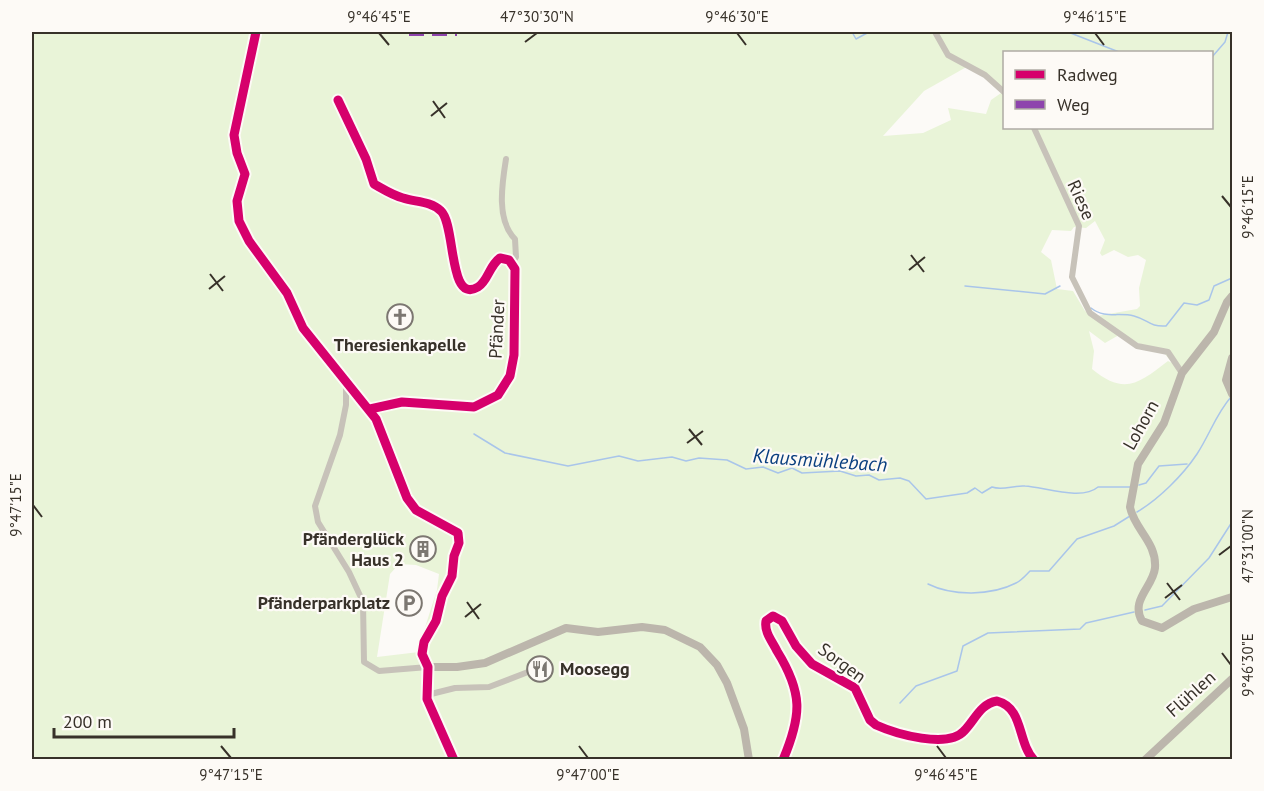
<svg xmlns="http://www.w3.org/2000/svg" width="1264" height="791" viewBox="0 0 1264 791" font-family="'PT Sans',sans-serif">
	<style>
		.green { fill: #e9f4d8; fill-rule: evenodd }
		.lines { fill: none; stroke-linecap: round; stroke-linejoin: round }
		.stream { stroke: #a9c5ea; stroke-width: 1.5 }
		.street { stroke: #c7c2b9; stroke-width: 6 }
		.secondary { stroke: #bcb6ac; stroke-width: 8 }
		.quiet { stroke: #8e44ad; stroke-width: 8; stroke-dasharray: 15 8; stroke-linecap: butt }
		.cycleway-casing { stroke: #fdfaf6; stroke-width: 13 }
		.cycleway { stroke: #d6006c; stroke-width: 9 }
		.ticks { fill: none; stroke: #373129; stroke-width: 2 }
		.labels { text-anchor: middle; stroke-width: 4.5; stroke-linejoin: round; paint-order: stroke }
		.street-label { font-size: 18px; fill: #373129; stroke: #fdfaf6 }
		.poi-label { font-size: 18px; font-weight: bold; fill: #373129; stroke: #fdfaf6; text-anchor: end }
		.water-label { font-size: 20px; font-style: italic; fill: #0a3f7f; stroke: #fdfaf6 }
		.neatline { fill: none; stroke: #373129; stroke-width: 2 }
		.ticks-label { font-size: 15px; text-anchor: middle; fill: #373129 }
	</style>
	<rect width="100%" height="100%" fill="#fcfaf7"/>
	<path class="green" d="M32,32H1232V759H32ZM1004,52H1212V128H1004ZM970,65L1004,91L991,100L986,114L948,108L951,120L923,133L883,136L924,91ZM1095,221L1105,240L1100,253L1102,256L1114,250L1128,257L1138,255L1146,260L1139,288L1140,306L1137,309L1097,316L1085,311L1073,291L1057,289L1051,260L1041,252L1052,230L1071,231L1074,227L1086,228ZM1089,331L1105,343L1119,335L1165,354L1172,363L1168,361C1139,383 1125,396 1092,369L1094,351ZM399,564L416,565L439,574L437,590L419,646V652L377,657L390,574Z"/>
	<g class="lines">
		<path class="stream" d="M852,32L856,39L869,32
			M1068,32L1119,52
			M1212,57L1225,42L1228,32
			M965,286L1045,294L1060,286
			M1091,308C1105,319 1119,312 1134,316C1149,320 1149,327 1166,326L1184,303L1197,305L1209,300L1214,286L1232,278
			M474,434L505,453L568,466L619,456L638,461L672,457L686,461L699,458L727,460L746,469L763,467L778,473L792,468L802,473L840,471L856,476L869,475L879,480L900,478L909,481L926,499L967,493L975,488L982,493L992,487C1003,491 1013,485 1025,486C1044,487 1082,501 1098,487H1131
			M1139,485L1146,483L1159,466L1187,464
			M1137,512C1159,499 1183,475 1197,454C1210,434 1216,414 1231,397
			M928,584C952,596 991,596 1016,583C1021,581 1026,575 1030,571H1049L1077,539L1114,526L1130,516
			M1145,610L1162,606L1209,558L1232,522
			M900,703L916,686L957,671L963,646L988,633L1080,629L1086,623L1134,612"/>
		<path class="street" d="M256,32L234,135L237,153L245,174L237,201L239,221L249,241L287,293L303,328L376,419L407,498L416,510L458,533L459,543L454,556L452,576L442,596L436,621L424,642L422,654L428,667L427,699L454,760
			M935,32L948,55L985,75L1004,92
			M338,100L366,159L374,184C383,189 392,195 403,198C415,202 431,201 441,211C456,225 448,305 478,287C488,281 489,266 500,258L509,260L515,269L514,355L510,376L498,395L474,407L402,402L370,409
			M1034,128L1079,226L1072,277L1090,313L1137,346L1168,352L1182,373
			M506,159C502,184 496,220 515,239L516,257L512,263
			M346,385V405L340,435L315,506L318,522L349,572L363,602L364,662L379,671L428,667
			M427,695L455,688L489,687L528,672"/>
		<path class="secondary" d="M1232,296L1227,302L1214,332L1182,373L1164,423L1138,464L1130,507C1134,529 1157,542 1155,568C1153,587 1130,600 1142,621L1162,628L1194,609L1232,597
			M1232,358L1226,380L1232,394
			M428,667H457L485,663L566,628L598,632L642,627L665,630L700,647L717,665L727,683L744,729L749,760
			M783,760C802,715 803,693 777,651C772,641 764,632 766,621L773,616L782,621L796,646L812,664L855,688L870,720L876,725C896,734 948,749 964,731C975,720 980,704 997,701C1024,708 1017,742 1034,760
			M1145,760L1232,679"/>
		<path class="quiet" d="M409,32H457"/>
		<g class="cycleway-casing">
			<path id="cycleway" d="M256,32L234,135L237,153L245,174L237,201L239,221L249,241L287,293L303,328L376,419L407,498L416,510L458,533L459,543L454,556L452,576L442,596L436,621L424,642L422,654L428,667L427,699L454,760
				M338,100L366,159L374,184C383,189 392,195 403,198C415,202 431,201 441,211C456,225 448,305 478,287C488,281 489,266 500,258L509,260L515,269L514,355L510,376L498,395L474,407L402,402L370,409
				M783,760C802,715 803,693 777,651C772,641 764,632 766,621L773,616L782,621L796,646L812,664L855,688L870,720L876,725C896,734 948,749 964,731C975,720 980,704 997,701C1024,708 1017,742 1034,760"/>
		</g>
		<use href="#cycleway" class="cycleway"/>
	</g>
	<path class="ticks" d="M379,33L389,45M737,33L746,45M1095,33L1104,45M525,42L537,33M433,101L445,118M431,116L447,103M1222,196L1231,207M911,255L924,272M909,270L925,257M210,274L223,291M209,289L225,276M689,429L702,445M687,443L703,431M33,505L42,517M1219,555L1231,546M1167,583L1180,600M1165,598L1182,585M467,602L479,619M465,617L481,604M1222,653L1231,665M221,746L231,758M579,746L588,758M937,746L946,758"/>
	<defs>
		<g id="church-ring" transform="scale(1.35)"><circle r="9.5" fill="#fdfaf6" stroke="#7c7771" stroke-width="1.5"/><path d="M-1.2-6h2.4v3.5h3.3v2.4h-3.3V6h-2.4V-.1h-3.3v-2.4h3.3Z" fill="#7c7771"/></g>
		<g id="building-ring" transform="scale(1.35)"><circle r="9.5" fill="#fdfaf6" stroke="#7c7771" stroke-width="1.5"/><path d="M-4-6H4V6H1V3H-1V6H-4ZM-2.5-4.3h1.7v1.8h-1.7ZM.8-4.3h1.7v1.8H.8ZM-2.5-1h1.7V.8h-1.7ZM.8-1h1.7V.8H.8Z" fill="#7c7771"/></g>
		<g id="parking-ring" transform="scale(1.35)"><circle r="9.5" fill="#fdfaf6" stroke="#7c7771" stroke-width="1.5"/><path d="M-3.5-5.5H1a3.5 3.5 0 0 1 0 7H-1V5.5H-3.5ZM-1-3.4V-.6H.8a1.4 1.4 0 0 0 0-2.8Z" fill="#7c7771"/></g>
		<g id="restaurant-ring" transform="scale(1.35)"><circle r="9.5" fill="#fdfaf6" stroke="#7c7771" stroke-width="1.5"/><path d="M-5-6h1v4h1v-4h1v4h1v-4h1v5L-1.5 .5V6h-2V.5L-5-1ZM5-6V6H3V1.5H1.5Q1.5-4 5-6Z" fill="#7c7771"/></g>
	</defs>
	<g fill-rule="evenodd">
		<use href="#church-ring" x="400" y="317"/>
		<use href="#building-ring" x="423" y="549"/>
		<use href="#parking-ring" x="409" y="603"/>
		<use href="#restaurant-ring" x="540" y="669"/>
	</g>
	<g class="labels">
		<g class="street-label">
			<text transform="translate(1081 200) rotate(66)" y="6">Riese</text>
			<text transform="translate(497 329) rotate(-87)" y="6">Pfänder</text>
			<text transform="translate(1141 425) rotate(-61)" y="6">Lohorn</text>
			<text transform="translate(842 663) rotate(36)" y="6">Sorgen</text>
			<text transform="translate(1191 694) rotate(-42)" y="6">Flühlen</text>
		</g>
		<g class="poi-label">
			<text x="400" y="351" text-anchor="middle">Theresienkapelle</text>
			<text x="404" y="545">Pfänderglück<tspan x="404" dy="21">Haus 2</tspan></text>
			<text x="390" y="609">Pfänderparkplatz</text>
			<text x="560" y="675" text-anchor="start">Moosegg</text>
		</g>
		<g class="water-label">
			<text transform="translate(820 460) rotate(4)" y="7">Klausmühlebach</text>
		</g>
	</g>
	<rect width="1264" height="791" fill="none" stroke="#fdfaf6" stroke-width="66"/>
	<rect x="1003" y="51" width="210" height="78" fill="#fdfaf6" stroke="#aeaaa4" stroke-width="1.5"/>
	<rect x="1015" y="70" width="30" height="9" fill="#d6006c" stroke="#aeaaa4" stroke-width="1.5"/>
	<text x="1057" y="81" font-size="18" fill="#373129">Radweg</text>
	<rect x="1015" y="100" width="30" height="9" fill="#8e44ad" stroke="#aeaaa4" stroke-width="1.5"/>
	<text x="1057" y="111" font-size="18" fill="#373129">Weg</text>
	<path d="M54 728v9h180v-9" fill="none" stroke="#373129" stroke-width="3"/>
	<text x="63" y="728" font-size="18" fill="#373129" stroke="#fdfaf6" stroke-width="4.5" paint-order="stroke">200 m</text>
	<rect x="33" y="33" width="1198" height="725" class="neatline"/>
	<g class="ticks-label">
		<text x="379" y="22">9°46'45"E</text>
		<text x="537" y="22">47°30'30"N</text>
		<text x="737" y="22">9°46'30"E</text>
		<text x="1095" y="22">9°46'15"E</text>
		<text transform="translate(1248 207) rotate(-90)" y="5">9°46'15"E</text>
		<text transform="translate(16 505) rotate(-90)" y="5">9°47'15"E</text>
		<text transform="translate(1248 546) rotate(-90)" y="5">47°31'00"N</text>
		<text transform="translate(1248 665) rotate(-90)" y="5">9°46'30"E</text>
		<text x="231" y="780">9°47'15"E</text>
		<text x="588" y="780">9°47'00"E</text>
		<text x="946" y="780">9°46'45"E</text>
	</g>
</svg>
